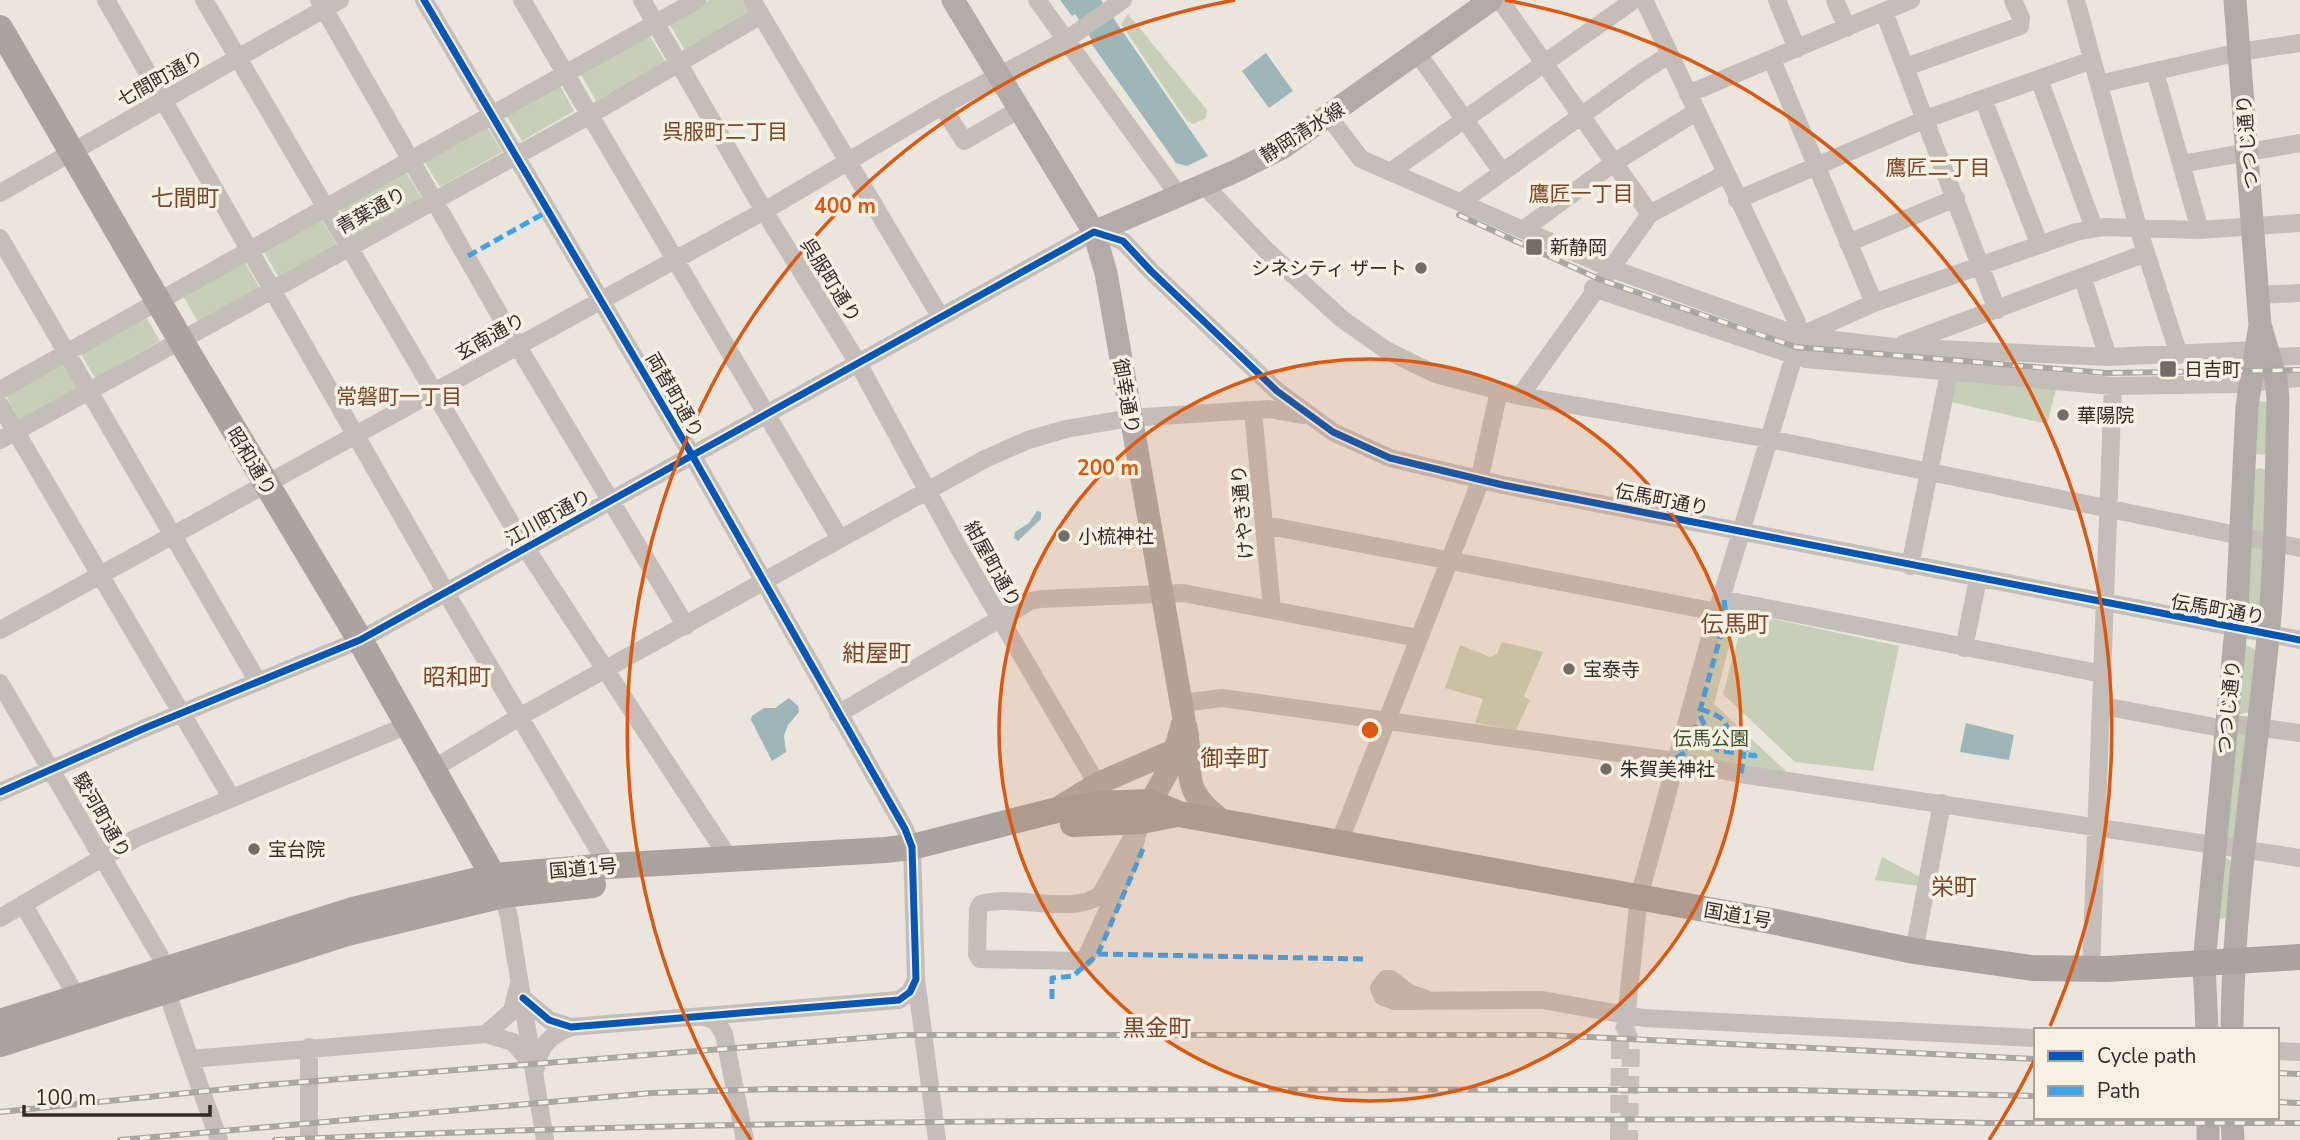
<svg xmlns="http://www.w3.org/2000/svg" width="2300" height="1140" viewBox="0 0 2300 1140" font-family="'Nunito Sans','Noto Sans JP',sans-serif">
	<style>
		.green { fill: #c8cfb9 }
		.water { fill: #9cb6ba }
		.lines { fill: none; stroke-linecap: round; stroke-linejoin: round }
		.minor-tunnel { stroke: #c5c1b9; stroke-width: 18; stroke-dasharray: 18 9; stroke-linecap: butt }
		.minor { stroke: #c3beb7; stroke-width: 18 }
		.major { stroke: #b1aca7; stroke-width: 23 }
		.highway { stroke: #a9a49d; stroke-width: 26 }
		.rail-casing { stroke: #aaa7a2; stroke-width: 6 }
		.rail { stroke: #f7f1e5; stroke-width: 3.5; stroke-dasharray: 10; stroke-linecap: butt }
		.quiet { stroke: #3ea3eb; stroke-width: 5; stroke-dasharray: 10 5; stroke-linecap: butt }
		.cycleway-casing { stroke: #f7f1e5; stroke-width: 11 }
		.cycleway { stroke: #0057b8; stroke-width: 7 }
		.ring { fill: none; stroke: #df570d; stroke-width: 3.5 }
		.poi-dot { fill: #736d66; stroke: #f7f1e5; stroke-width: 2.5 }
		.labels { text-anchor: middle; stroke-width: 7; stroke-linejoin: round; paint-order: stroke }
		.street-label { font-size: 19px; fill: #332c26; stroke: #f7f1e5 }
		.poi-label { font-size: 19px; fill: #332c26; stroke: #f7f1e5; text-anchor: start }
		.park-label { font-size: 19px; fill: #3e4f2c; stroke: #f7f1e5 }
		.neighbourhood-label { font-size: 21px; fill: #7c4525; stroke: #f7f1e5 }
		.quarter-label { font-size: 23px; fill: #7c4525; stroke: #f7f1e5 }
		.centre { fill: #df570d; stroke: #f7f1e5; stroke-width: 3.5 }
		.ring-label { font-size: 21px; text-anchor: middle; font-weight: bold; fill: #df570d; stroke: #f7f1e5; stroke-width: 7; stroke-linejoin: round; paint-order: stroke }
	</style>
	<rect width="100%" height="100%" fill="#eae6de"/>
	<path class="green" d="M709,0H742L750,13L685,51L669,23Z
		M1128,14L1207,110L1206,118L1194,124L1187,121L1121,24Z
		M648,33L665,61L596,101L580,73Z
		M559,84L574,111L522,141L506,115Z
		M486,125L502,152L440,187L424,161Z
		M404,168L422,199L355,237L338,206Z
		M320,217L337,245L279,278L263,250Z
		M243,259L259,287L198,322L182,294Z
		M145,315L160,341L95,378L80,352Z
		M64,361L80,388L20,422L5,394Z
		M1957,380L2056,389L2047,424L1951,402Z
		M2259,401L2267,402V455L2256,454L2253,408Z
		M2260,468L2268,471L2265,532L2252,531L2253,470Z
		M2253,545L2266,549L2259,621L2245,619L2247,552Z
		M1724,605L1739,609L1714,704L1790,775L1675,761Z
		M1745,613L1899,646L1873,771L1795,762L1723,694Z
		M1502,642L1543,652L1524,696L1530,700L1516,730L1475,723L1483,699L1445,688L1460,645L1490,657L1497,654Z
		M2245,645L2257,650L2250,712L2237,715Z
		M2233,731L2247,735L2238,840L2225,841Z
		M1882,857L1920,877L1919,886L1875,880Z
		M2225,857L2232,862L2228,917L2221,919L2217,918Z"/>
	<path class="water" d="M1060,0H1101L1208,156L1187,166L1176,163L1091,43L1092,40L1075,14L1072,16Z
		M1266,53L1293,91L1269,108L1242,71Z
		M1037,511L1041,512V519L1018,541L1014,538L1015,532L1029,523Z
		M789,698L798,706L799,712L788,725L784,736L786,752L772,761L751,720L752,716L764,708H775Z
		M1966,723L2014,735L2009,760L1960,752Z"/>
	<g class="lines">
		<path class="minor-tunnel" d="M1619,1140L1620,1041L1625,1028L1631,1042L1629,1140"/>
		<path class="minor" d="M106,0L445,591L608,866
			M204,0L525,547L730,860
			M319,0L517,345L686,626
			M424,0L692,455L905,829L912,847L916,979L910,992L899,1000L571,1027L549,1020L523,998
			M522,0L840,539
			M642,0L764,211L858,363L957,545L1097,784
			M752,0L940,316
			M1037,0L1179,196
			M1500,0L1650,214
			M1777,0L1797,49
			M1835,0L1847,28
			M2076,0L2138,228L2179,355
			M1884,12L1997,310
			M1418,54L1502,172
			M1772,60L1874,303
			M1906,67L2020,26L2021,18L2013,0
			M2155,72L2200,230
			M2039,79L2094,228
			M2099,84L2239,52L2300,43
			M1688,94L1911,0
			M1983,99L2039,243
			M942,106L964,141L1020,109
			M1329,117L1361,159L1610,268L1800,336L1894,347L2108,357L2255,350
			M2181,164L2300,143
			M1390,172L1634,0
			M1204,185L1266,250L1342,319L1386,350L1435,374L1520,396L1769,439L2300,548
			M0,193L340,0
			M1737,200L1926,119L2092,60
			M1461,202L1642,72L1669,55
			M1523,230L1615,162L1696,112
			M0,238L258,682
			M1848,243L1956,198
			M2083,279L2108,357
			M1593,288L1805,359L2113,386L2237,384L2300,378
			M2258,295L2300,293
			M1800,336L1874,303L2076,232L2104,227L2200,230L2300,223
			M1903,344L2146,253
			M2270,357L2300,356
			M0,390L697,0
			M1520,396L1650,214L1725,174
			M0,405L231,797
			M1253,411L1272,609
			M0,440L590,115L761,15
			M1265,525L1717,612
			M1910,566L1949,373
			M1721,599L2103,674
			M0,630L764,211L942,106L1066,40L1123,0
			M1964,648L1978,579
			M0,683L160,956L172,1007L190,1059L486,1034L513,1042L532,1064
			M1182,703L1222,698L1675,761L1741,774L2300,858
			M2103,706L2226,729
			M838,714L1030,601L1041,599L1183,593L1418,638
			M2227,723L2300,733
			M433,769L521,716L840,539L985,459L1028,440L1066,429L1130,418L1269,409L1302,415
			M0,792L145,728L360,640L1094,232L1123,241L1151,271L1277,391L1333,432L1390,458L1503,485L2300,640
			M1141,821L1130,861L1086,958L1078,961L980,959L977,954L978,909L981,904C1013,893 1074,917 1101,894Z
			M1339,843L1477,490L1499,391
			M503,895L509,917L545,1140
			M23,904L77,997
			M0,918L136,838L408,725
			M1914,951L1942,803
			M2091,969L2113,386
			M916,979L937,1140
			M1426,999L1409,993L1391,979H1386L1379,988L1383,997L1395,1001L1542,1000L1644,1018L2036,1038
			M701,1016L716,1021L724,1034L745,1140
			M1625,1028L1639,897L1717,612L1800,336L1796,320L1644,0
			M486,1034L512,1011L518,987
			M309,1047V1140
			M2277,1051L2300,1052
			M190,1059L219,1140
			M536,1068C539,1046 550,1035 571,1027"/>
		<path class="major" d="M953,0L1094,232L1106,273L1184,719L1170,767L1142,818
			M1094,232L1236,171L1282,148L1491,0
			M1186,727C1195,774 1177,786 1220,819
			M1055,810L1097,784L1175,750
			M2207,1030L2204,963L2236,629L2247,406L2260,325L2235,0
			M2232,1030C2233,899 2255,768 2268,638C2276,558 2276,478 2278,398L2276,379L2261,328
			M2208,1117V1140
			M2232,1117L2233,1140"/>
		<path class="highway" d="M0,28L187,351L360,640L501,890
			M1073,824L1141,821L1177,814
			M0,1022L353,910L495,876L608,866L885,850L912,847L1053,811L1096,804L1150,802L1179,814L1776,922L1914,951L2032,968L2107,969L2300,957
			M0,1044L347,933L503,895L593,885"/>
		<g class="rail-casing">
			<path id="rail" d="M1459,215L1601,280L1796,347L2106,373L2300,370
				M2277,1073L2300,1074
				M2277,1102L2300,1103
				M0,1112L265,1085L902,1035H1548L2036,1059
				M120,1140L651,1093L768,1089L1793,1090L2036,1096
				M275,1140C794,1115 1314,1121 1833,1119L1987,1123H2300"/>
		</g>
		<use href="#rail" class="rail"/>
		<path class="quiet" d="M468,256L548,211
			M1724,600L1726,616L1699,714L1717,750L1744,754L1741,774
			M1700,709C1718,715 1729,718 1728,739L1745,746L1755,756L1744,754
			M1676,758L1688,751L1696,727L1705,729
			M1098,954L1364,959
			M1052,999V978L1073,976L1098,954L1143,849"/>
		<g class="cycleway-casing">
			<path id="cycleway" d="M424,0L692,455L905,829L912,847L916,979L910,992L899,1000L571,1027L549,1020L523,998
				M0,792L145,728L360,640L1094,232L1123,241L1151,271L1277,391L1333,432L1390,458L1503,485L2300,640"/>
		</g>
		<use href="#cycleway" class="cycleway"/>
	</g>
	<circle cx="1370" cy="730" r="371" fill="#df570d" fill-opacity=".12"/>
	<g class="ring">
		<circle cx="1370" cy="730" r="371"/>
		<path d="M2034 1061A742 742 0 0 1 1989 1140M751 1140A742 742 0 0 1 1235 0M1505 0A742 742 0 0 1 2050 1026"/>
	</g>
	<g class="poi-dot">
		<rect x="1525" y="238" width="18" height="18" rx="3.5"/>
		<circle cx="1421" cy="268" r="7"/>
		<rect x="2159" y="360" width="18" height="18" rx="3.5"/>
		<circle cx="2063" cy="415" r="7"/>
		<circle cx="1064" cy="536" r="7"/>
		<circle cx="1569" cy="669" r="7"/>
		<circle cx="1606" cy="769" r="7"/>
		<circle cx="254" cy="849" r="7"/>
	</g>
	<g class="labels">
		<g class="street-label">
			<text transform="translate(160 78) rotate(-29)" y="7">七間町通り</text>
			<text transform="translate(1302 132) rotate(-32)" y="7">静岡清水線</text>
			<text transform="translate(2247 142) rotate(-95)" y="7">つつじ通り</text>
			<text transform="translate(371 210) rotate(-29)" y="7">青葉通り</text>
			<text transform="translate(831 280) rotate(58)" y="7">呉服町通り</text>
			<text transform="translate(490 336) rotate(-29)" y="7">玄南通り</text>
			<text transform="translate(675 395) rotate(60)" y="7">両替町通り</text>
			<text transform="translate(1127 396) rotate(80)" y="7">御幸通り</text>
			<text transform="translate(252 461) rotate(59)" y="7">昭和通り</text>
			<text transform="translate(1662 499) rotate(11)" y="7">伝馬町通り</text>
			<text transform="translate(1242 512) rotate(-95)" y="7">けやき通り</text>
			<text transform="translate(548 517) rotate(-29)" y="7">江川町通り</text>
			<text transform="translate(993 564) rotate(61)" y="7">紺屋町通り</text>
			<text transform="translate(2218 609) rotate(10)" y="7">伝馬町通り</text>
			<text transform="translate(2228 707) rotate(-84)" y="7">つつじ通り</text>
			<text transform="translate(102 815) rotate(60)" y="7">駿河町通り</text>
			<text transform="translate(583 868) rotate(-5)" y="7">国道1号</text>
			<text transform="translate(1738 915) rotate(10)" y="7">国道1号</text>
		</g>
		<g class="poi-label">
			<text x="1550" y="254">新静岡</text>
			<text x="1407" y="275" text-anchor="end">シネシティ ザート</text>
			<text x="2184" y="376">日吉町</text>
			<text x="2077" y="422">華陽院</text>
			<text x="1078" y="543">小梳神社</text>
			<text x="1583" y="676">宝泰寺</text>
			<text x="1620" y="776">朱賀美神社</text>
			<text x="268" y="856">宝台院</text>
		</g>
		<g class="park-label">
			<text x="1711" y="745">伝馬公園</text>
		</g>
		<g class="neighbourhood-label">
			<text x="725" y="139">呉服町二丁目</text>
			<text x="1938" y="175">鷹匠二丁目</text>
			<text x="1581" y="201">鷹匠一丁目</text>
			<text x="399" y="404">常磐町一丁目</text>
		</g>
		<g class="quarter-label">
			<text x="185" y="206">七間町</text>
			<text x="1735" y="632">伝馬町</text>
			<text x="877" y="661">紺屋町</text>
			<text x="457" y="685">昭和町</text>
			<text x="1235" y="766">御幸町</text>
			<text x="1954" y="895">栄町</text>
			<text x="1157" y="1036">黒金町</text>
		</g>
	</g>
	<circle cx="1370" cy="730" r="10" class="centre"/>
	<g class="ring-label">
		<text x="845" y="213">400 m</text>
		<text x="1108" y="475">200 m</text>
	</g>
	<rect x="2034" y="1028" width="245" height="91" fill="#f7f1e5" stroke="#a9a299" stroke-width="2"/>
	<rect x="2048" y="1051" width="35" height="10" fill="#0057b8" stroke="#a9a299" stroke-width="2"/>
	<text x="2097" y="1063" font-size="21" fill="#332c26">Cycle path</text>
	<rect x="2048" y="1086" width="35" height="10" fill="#3ea3eb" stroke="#a9a299" stroke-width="2"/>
	<text x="2097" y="1098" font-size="21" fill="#332c26">Path</text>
	<path d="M24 1105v10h186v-10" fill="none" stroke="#332c26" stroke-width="3.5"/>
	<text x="35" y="1105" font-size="21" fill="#332c26" stroke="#f7f1e5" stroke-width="5" paint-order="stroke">100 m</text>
</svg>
